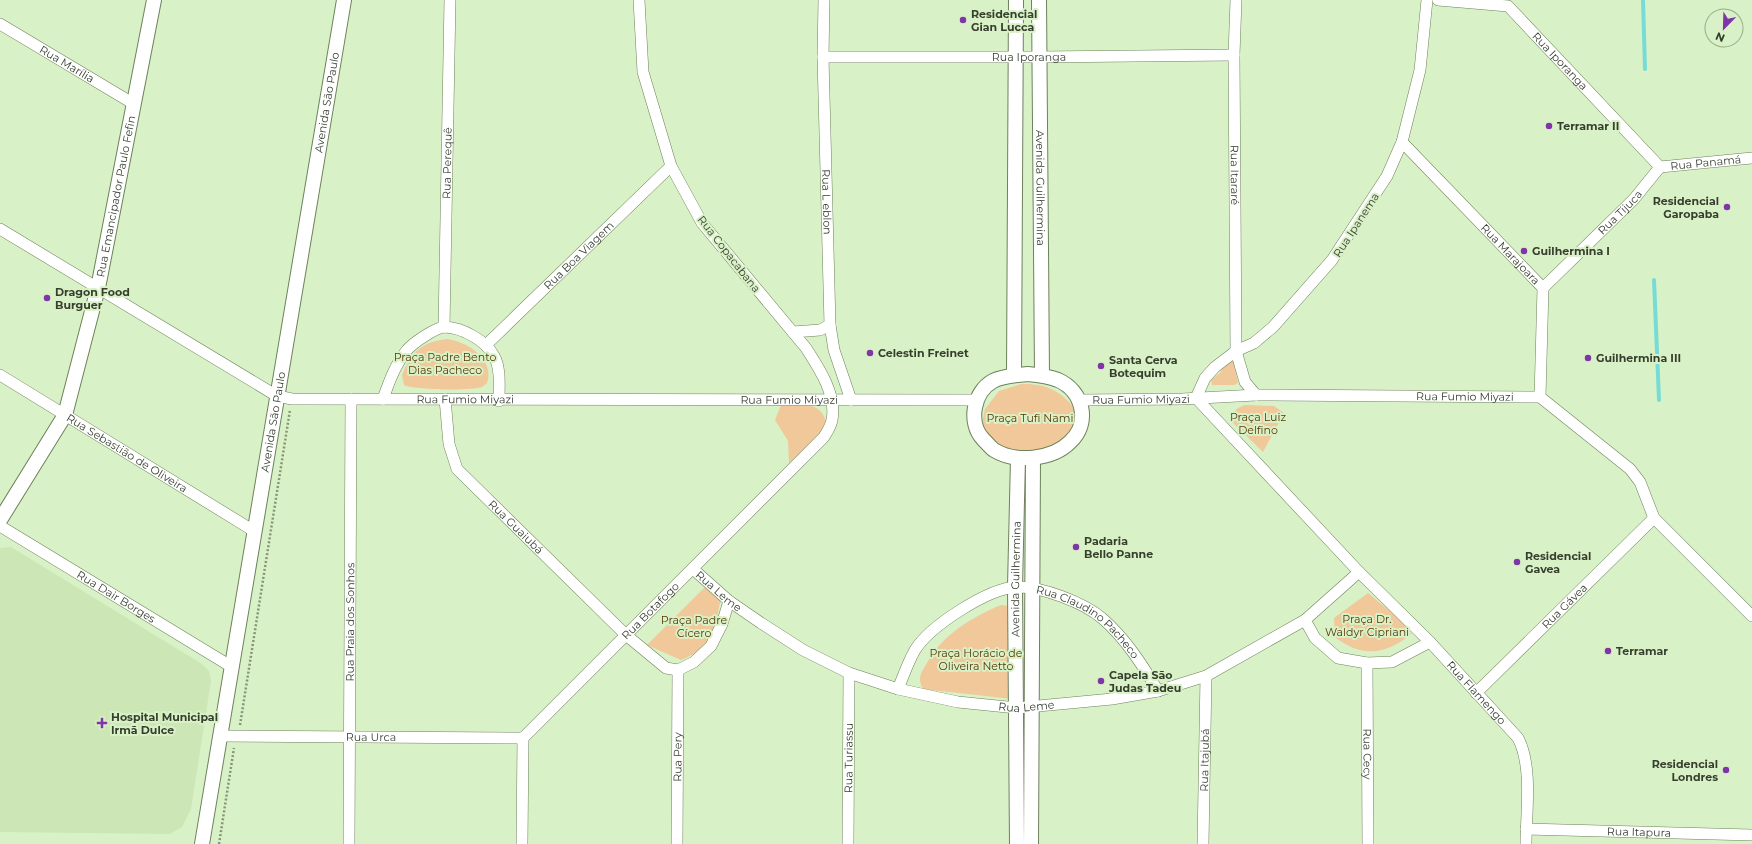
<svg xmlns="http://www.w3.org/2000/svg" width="1752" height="844" viewBox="0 0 1752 844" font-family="Montserrat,sans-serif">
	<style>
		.built { fill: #cce7b5 }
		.green { fill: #f0c899 }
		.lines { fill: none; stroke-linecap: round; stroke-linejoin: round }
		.stream { stroke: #77dcd7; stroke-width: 4 }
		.minor-casing { stroke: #6d825b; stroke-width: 12 }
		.tertiary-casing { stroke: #6d825b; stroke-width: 16 }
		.path { stroke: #859577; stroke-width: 2.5; stroke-dasharray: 2 2; stroke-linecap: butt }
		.minor { stroke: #fff; stroke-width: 11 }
		.tertiary { stroke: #fff; stroke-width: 14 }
		.poi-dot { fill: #7f35a7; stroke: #d9f1c6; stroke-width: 1.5 }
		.labels { text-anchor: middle; stroke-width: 4; stroke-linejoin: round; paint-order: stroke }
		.poi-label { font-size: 11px; font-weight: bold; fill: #363f2e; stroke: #d9f1c6; text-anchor: start }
		.street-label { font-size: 11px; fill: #363f2e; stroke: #d9f1c6 }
		.park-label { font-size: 11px; fill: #583807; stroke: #d9f1c6 }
	</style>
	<rect width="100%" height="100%" fill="#d9f1c6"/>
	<path class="built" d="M11,547L202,664L209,671L211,681L191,809L182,827L170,834L0,832V548Z"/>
	<path class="green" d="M447,339C468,342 495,359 487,383C485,384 484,386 482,387C472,391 414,390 404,385L402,375C412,351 422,342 447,339Z
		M1228,359L1233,360L1238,383L1234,385H1212L1211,380L1220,373Z
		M1021,384C1047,383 1061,391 1077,411L1073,436L1041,452L1004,451L987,438L982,423L985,409L999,391Z
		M781,405C798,405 821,400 826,422L823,431L789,463L788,441L775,420Z
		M1245,405L1274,406L1284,413L1263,452L1232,422C1232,412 1236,408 1245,405Z
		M705,587L721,597C715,628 714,647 681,660L647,645Z
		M1368,593L1409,627L1411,634C1386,655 1361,658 1335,637L1334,618Z
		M1001,605L1009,606L1012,699L923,689C917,678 921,673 927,663C942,635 972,617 1001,605Z"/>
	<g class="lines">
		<path class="stream" d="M1643,0L1645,69
			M1654,280L1659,400"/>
		<g class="minor-casing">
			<g id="minor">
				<path id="s1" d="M824,0L823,57L830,325L834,350L851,400"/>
				<path id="s2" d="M1236,0L1234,55L1236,351L1245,382L1256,395"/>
				<path id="s3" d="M1427,0L1420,70L1402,142L1387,176L1332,260L1273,327L1254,343L1236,351L1215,367L1205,378L1196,398L1359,572L1430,642L1518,738C1533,767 1526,812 1526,844"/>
				<path id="s4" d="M1438,0L1508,6L1660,167"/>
				<path id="s5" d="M0,24L134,104"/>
				<path id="s6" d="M823,57H1039L1234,55"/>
				<path id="s7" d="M1402,142L1543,288L1540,397"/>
				<path id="s8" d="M1660,167L1752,158"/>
				<path id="s9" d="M0,229L277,396L292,399L977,400"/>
				<path id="s10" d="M1543,288L1634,199L1660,167"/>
				<path id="s11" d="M444,327L450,0"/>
				<path d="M793,332L820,330L830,325"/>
				<path id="s12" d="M486,345L671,166"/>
				<path id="s13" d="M0,375L254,531"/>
				<path d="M383,399C389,382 395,365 407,350C413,343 436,327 445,327C463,328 485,340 494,356C501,368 499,387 499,401"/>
				<path id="s14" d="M445,399L449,444L457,469L626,635L666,668L678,670L694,662L711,646L722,624L729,601"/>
				<path id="s15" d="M1080,400L1182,399L1256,395L1540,397L1630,469L1640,482L1654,518L1752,616"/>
				<path id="s16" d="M0,526L232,667"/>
				<path id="s17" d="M693,569L729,601L761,623L803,650L849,673L898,689L958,702L1017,708L1112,699L1158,691L1206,676L1305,620L1359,572"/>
				<path d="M1305,620L1315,638L1338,658L1367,663L1392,662L1430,642"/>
				<path id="s18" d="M1367,663L1368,844"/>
				<path id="s19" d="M898,689C903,677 908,662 915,650C930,626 987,589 1016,587C1041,586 1085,603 1103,619C1126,639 1143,666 1158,691"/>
				<path id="s20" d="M1476,693L1654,518"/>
				<path id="s21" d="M220,736L523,738"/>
				<path id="s22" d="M1526,829L1752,835"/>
				<path id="s23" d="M349,844L351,399"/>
				<path id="s24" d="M522,844L523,738L824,437C827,432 831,426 832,420C837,395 819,368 806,348L702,223L671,166L643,72L639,0"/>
				<path id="s25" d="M677,844L678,670"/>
				<path id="s26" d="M848,844L849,673"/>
				<path id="s27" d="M1203,844L1206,676"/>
			</g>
		</g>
		<g class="tertiary-casing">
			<g id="tertiary">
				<path id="s28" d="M1039,0L1042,375"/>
				<path d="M1028,374C1038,375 1048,376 1058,380C1083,391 1091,423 1070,442C1052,460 1015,463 994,450C990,447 986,442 983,439C968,423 973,392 993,381C1002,376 1017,375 1028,374Z"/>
				<path d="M1014,375L1016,0"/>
				<path id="s29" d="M0,520L65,415L98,288L154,0"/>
				<path id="s30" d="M202,844L344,0"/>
				<path id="s31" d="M1017,844L1015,587L1018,458"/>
				<path d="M1031,844L1033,458"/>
			</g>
		</g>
		<path class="path" d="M240,725L290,410
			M219,844L234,748"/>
		<use href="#minor" class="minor"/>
		<use href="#tertiary" class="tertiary"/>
	</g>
	<g class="poi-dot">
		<circle cx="963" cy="20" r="4"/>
		<circle cx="1549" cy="126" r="4"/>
		<circle cx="1727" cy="207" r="4"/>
		<circle cx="1524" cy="251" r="4"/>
		<circle cx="47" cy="298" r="4"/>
		<circle cx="870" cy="353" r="4"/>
		<circle cx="1588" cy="358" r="4"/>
		<circle cx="1101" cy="366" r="4"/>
		<circle cx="1076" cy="547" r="4"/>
		<circle cx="1517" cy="562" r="4"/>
		<circle cx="1608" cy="651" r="4"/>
		<circle cx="1101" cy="681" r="4"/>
		<path d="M100 717h4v4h4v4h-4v4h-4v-4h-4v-4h4z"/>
		<circle cx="1726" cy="770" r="4"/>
	</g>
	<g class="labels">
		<g class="poi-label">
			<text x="971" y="18">Residencial<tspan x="971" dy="13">Gian Lucca</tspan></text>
			<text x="1557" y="130">Terramar II</text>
			<text x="1719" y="205" text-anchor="end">Residencial<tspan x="1719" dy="13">Garopaba</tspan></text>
			<text x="1532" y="255">Guilhermina I</text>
			<text x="55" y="296">Dragon Food<tspan x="55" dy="13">Burguer</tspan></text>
			<text x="878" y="357">Celestin Freinet</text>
			<text x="1596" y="362">Guilhermina III</text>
			<text x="1109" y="364">Santa Cerva<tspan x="1109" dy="13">Botequim</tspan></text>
			<text x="1084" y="545">Padaria<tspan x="1084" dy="13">Bello Panne</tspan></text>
			<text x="1525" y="560">Residencial<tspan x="1525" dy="13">Gavea</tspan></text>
			<text x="1616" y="655">Terramar</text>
			<text x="1109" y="679">Capela São<tspan x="1109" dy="13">Judas Tadeu</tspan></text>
			<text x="111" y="721">Hospital Municipal<tspan x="111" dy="13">Irmã Dulce</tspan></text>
			<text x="1718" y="768" text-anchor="end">Residencial<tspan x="1718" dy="13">Londres</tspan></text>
		</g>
		<g class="street-label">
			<text dy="4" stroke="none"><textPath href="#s6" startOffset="206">Rua Iporanga</textPath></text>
			<text dy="4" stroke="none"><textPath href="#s4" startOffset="146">Rua Iporanga</textPath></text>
			<text dy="4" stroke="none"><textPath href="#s5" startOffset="78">Rua Marília</textPath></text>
			<text dy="4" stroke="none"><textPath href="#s30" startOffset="752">Avenida São Paulo</textPath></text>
			<text dy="4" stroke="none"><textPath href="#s11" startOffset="164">Rua Perequê</textPath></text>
			<text dy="4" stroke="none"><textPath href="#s8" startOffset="46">Rua Panamá</textPath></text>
			<text dy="4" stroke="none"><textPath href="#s2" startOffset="175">Rua Itararé</textPath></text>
			<text dy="4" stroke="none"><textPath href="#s28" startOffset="188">Avenida Guilhermina</textPath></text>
			<text dy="4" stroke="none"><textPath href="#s29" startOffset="348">Rua Emancipador Paulo Fefin</textPath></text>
			<text dy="4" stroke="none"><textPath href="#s1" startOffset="202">Rua L eblon</textPath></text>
			<text dy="4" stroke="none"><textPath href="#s10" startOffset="108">Rua Tijuca</textPath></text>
			<text transform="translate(1356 225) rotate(-57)" y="4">Rua Ipanema</text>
			<text transform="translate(729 254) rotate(52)" y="4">Rua Copacabana</text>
			<text dy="4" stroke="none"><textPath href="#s7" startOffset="156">Rua Marajoara</textPath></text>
			<text dy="4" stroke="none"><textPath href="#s12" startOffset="129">Rua Boa Viagem</textPath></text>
			<text dy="4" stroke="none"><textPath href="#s15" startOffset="385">Rua Fumio Miyazi</textPath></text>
			<text dy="4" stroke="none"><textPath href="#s15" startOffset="61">Rua Fumio Miyazi</textPath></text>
			<text dy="4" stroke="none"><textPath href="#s9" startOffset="512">Rua Fumio Miyazi</textPath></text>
			<text dy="4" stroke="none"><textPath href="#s9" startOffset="836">Rua Fumio Miyazi</textPath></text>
			<text dy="4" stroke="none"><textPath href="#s30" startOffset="428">Avenida São Paulo</textPath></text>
			<text dy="4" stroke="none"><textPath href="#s13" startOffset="149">Rua Sebastião de Oliveira</textPath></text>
			<text dy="4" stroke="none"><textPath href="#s14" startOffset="154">Rua Guaiubá</textPath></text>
			<text dy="4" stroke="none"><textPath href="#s31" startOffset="265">Avenida Guilhermina</textPath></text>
			<text dy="4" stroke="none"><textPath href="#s17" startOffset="34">Rua Leme</textPath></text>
			<text dy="4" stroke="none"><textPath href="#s16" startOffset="136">Rua Dair Borges</textPath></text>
			<text dy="4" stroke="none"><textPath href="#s20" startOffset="124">Rua Gávea</textPath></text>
			<text dy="4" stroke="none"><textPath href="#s24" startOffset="286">Rua Botafogo</textPath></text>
			<text dy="4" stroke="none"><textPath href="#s23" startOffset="222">Rua Praia dos Sonhos</textPath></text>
			<text dy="4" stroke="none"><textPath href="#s19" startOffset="247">Rua Claudino Pacheco</textPath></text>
			<text dy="4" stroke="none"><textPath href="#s3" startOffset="886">Rua Flamengo</textPath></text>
			<text dy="4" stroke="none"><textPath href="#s17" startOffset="370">Rua Leme</textPath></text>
			<text dy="4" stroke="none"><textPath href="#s21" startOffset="151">Rua Urca</textPath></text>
			<text dy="4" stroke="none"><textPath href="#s18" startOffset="91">Rua Cecy</textPath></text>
			<text dy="4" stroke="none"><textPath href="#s25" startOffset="87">Rua Pery</textPath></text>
			<text dy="4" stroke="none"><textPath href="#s26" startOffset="86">Rua Turiassu</textPath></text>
			<text dy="4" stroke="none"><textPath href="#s27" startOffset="84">Rua Itajubá</textPath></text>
			<text dy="4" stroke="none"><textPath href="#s22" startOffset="113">Rua Itapura</textPath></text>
		</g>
		<g class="park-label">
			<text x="445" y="361">Praça Padre Bento<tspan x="445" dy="13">Dias Pacheco</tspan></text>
			<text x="1258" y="421">Praça Luiz<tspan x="1258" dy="13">Delfino</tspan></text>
			<text x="1030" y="422">Praça Tufi Nami</text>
			<text x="1367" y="623">Praça Dr.<tspan x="1367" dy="13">Waldyr Cipriani</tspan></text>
			<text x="694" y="624">Praça Padre<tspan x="694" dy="13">Cícero</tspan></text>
			<text x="976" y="657">Praça Horácio de<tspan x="976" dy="13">Oliveira Netto</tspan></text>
		</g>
	</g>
	<g transform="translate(1724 28) rotate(203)"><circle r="19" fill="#d9f1c6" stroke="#98aa89"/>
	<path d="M0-3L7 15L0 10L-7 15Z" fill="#7f35a7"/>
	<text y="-6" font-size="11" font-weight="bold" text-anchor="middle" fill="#363f2e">N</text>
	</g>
</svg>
